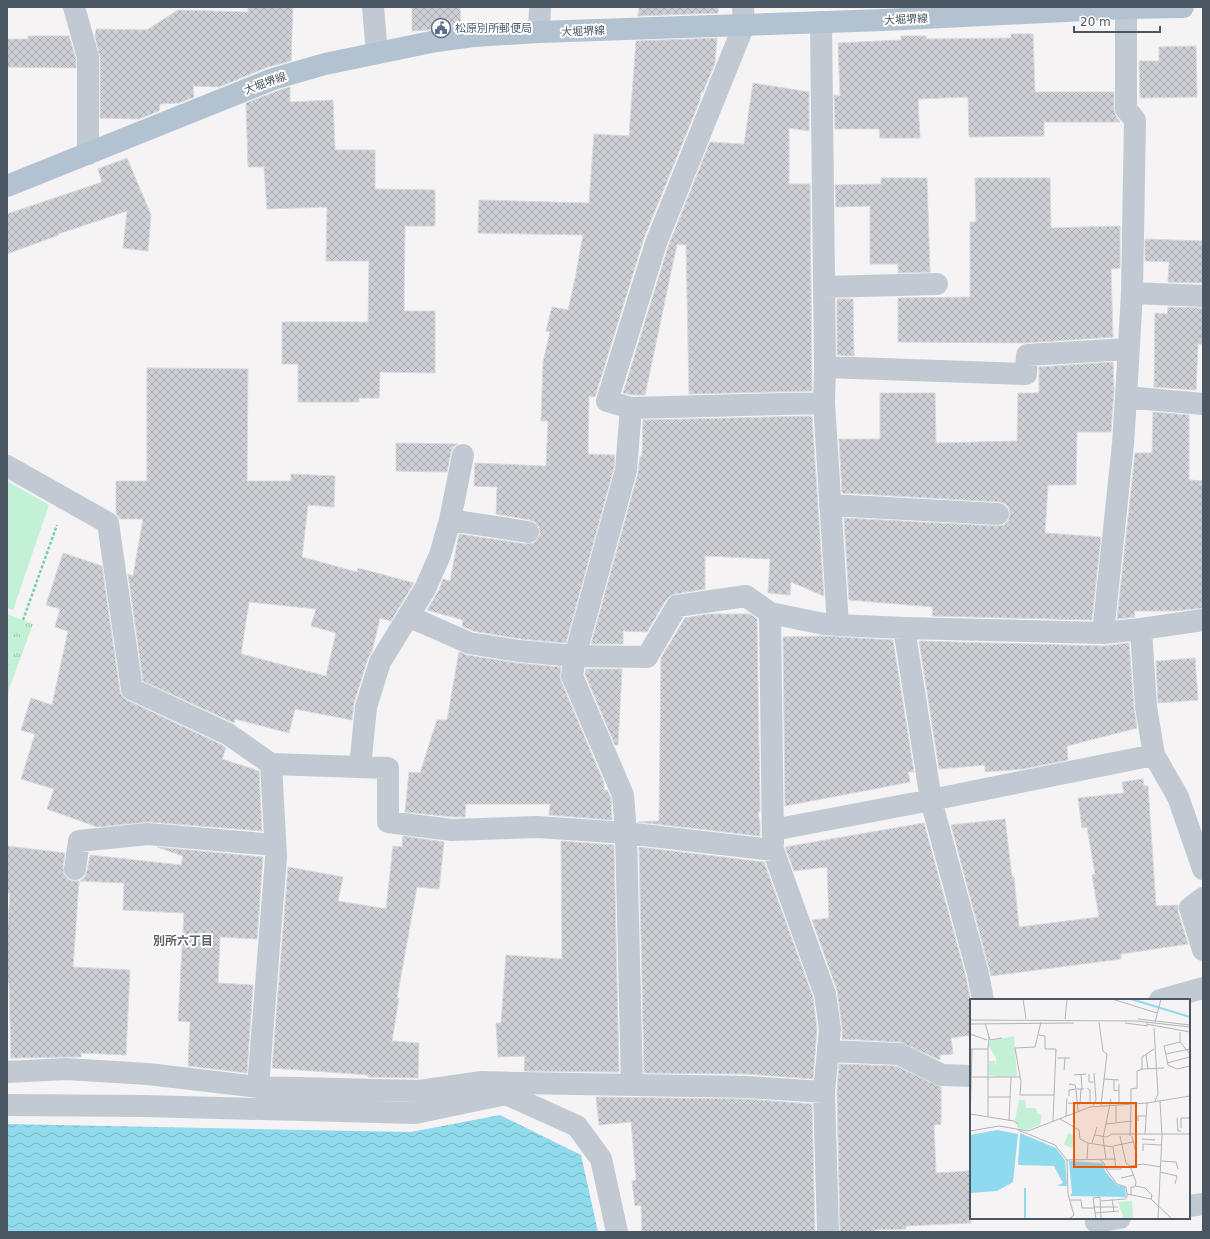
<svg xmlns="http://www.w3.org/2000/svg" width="1210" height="1239" viewBox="0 0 1210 1239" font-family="'DejaVu Sans','Noto Sans JP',sans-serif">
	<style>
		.park { fill: url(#park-tufts) }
		.pitch { fill: #c3f1d5 }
		.water { fill: url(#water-waves) }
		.building { fill: url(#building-cross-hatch); stroke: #d7d9de; fill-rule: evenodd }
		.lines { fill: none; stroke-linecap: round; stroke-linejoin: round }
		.path { stroke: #7ad0a6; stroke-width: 2.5; stroke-dasharray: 3 2; stroke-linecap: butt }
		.minor { stroke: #c1cad2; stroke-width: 22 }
		.major { stroke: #b3c2d1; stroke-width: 22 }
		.labels { text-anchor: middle; stroke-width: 4; stroke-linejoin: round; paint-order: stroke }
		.street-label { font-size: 11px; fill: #4a5661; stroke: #fff }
		.service-label { font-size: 11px; fill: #4e5e75; stroke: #fff; text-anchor: start }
		.neighbourhood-label { font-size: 12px; font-weight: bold; fill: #5f6368; stroke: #fff }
		.inset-river { fill: none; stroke: #90daee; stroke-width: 2 }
		.inset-road { fill: none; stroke: #b1b4b9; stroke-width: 1 }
		.view { fill: #e8590c; fill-opacity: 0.15; stroke: #e8590c; stroke-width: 2 }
		.inset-edge { fill: none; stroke: #4a5661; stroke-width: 2 }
	</style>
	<defs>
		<pattern id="park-tufts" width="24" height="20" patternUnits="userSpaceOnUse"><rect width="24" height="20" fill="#c3f1d5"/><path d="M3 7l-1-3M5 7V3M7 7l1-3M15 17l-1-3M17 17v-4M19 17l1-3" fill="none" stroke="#a0c6b0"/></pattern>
		<pattern id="water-waves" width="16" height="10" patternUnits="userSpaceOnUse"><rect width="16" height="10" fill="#90daee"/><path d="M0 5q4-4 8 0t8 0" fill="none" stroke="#78b4c4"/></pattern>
		<pattern id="building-cross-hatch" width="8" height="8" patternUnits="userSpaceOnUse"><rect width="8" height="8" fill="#cdcfd5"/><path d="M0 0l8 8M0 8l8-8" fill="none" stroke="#a8abb0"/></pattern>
	</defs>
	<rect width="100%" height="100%" fill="#f5f3f3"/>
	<path class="park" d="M7,614L33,624L9,689L7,711Z"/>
	<path class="pitch" d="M7,481L49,505L13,610L7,608Z"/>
	<path class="water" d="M500,1115L581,1155L598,1232H7V1124L411,1132Z"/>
	<path class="building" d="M248,7H293L291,61L268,67L219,87L193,86L194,97L179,103L160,104L159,111L139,119L100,118V57L95,36L96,29L147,30L178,10L248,12Z
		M412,7H460L461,25L428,30L412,31Z
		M639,7H718V13L638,16Z
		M1011,34H1033L1035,92H1114V110L1116,116L1120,122H1044V136L969,137L968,97L918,99L920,138H880L879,129H835L834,95L840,96L838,43L901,40V36H926V39L1011,38Z
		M28,36H69L76,59V68L7,67V39H28Z
		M717,38L715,63L703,92H701L700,100L644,238L595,397L589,396L588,454L615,455L614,468L566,643L521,639L473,631L462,626L463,620L427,610L439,590L443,579L450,581L459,534L526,544L533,543L537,540L540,534L539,527L535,522L530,520L496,514L497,487L474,486L475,463L546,466L548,421H541L543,362L550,332L546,331L552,307L568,310L575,279L583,235L478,233L479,200L589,203L594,134L629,136L636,41Z
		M1196,46L1197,97L1140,98L1139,61H1159V47Z
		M753,83L809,92V131L789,128V184H810L812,391L689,394L686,245L677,244L645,395H633L623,393L668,247L710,142L744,144Z
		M290,87V102L333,100L335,150H375V189L435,190V226H405L404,311H435V373L380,372L379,398H359V402H298V364H282V322H368L369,261H326L327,207L267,209L264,167H248L246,103L277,91Z
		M127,158L151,215L148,251L123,248L127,211L58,234L59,235L7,254V214L102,182L98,169Z
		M881,178H927L930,272L898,273V264H870V206L836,207L835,185L881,184Z
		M975,178H1050L1051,228L1120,226V268L1111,269L1113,337L1025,343L898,342V298L970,297V222H976Z
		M1145,239L1203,241V283L1168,282L1169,262L1145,261Z
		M837,299H853L854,356L837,355Z
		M1168,307L1203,308V344H1198L1196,390L1154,387L1155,313L1167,314Z
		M1113,362L1114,390L1111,432H1077L1076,485H1048L1045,533L1101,537L1092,620L932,616L933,607L849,600L844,518L997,526L1004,525L1008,521L1010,515L1009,508L1004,503L999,502L842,493L839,439H880V393H935L936,443L1017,441L1018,393H1039V367Z
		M147,368L248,369L247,481H291V474L335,476L334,507L308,505L302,557L357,572L358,568L414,583L391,621L380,618L372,651L368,658L354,703L352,720L295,709L289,733L235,719L234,723L143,681L128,574L133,576L143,519H120L116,513V481H147ZM249,602L316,609L311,626L336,633L326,676L241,654Z
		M1153,412L1189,415V480L1203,481V608L1175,611H1134L1135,617L1117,619L1135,453H1152Z
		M812,416L824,596L791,582L790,595L768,593L770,559L705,556V589L675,594L670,596L666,600L647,632L623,631V644H591L638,473L640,456H642L643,420Z
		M396,443L458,444L453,447L451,452L447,472L396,471Z
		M63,553L102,566L120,691L122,696L127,700L222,745L226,748L222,759L259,771L262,831L149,822L97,827L47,809L54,789L21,779L35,734L21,730L31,698L52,705L68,631L55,627L60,609L46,605Z
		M708,614H750L757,619L760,811L758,812L760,824V836L638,822L659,821L661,658L685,618Z
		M823,636L893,640L914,772H908L910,782L785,806L783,637Z
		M919,641L1103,646L1129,643L1134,708L1137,728L1067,746L1068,760L1023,769L985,772V765L939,769Z
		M459,652L467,655L517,663L561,667L560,675L561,681L604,783V790H607L611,798L612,820L549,815L550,804H466L465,817H453L405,812L409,772L420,773L437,720H447Z
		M1195,658L1198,700L1158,703L1156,661Z
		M586,669H622L618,745H615L585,674Z
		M1143,779L1144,786H1148L1156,906L1178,905V912L1188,944L1121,954V959L991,976L951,825L1005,819L1012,877H1014L1019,927L1099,917L1092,875L1095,874L1087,827L1082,828L1078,798L1124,793L1122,782Z
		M924,823L966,977L971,1003V1035L951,1038L953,1054L940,1055V1060L900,1042L842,1039V1027L837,990L812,920L829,918L827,867L794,871L785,847Z
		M403,836L444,842L439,889L417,887L397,998H399L392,1041L419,1043L418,1078L368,1077V1075L272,1068L288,867L343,877L338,901L386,909L393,846L402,847Z
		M561,841L614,845L619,1072L524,1071L525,1056L498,1057L496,1023H501L506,955L562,959Z
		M7,846L65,853L63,867L64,874L68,879L73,881H79L73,967L130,970L126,1055L81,1053V1057H65L11,1058L9,983H7V938L10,893H7Z
		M157,847L263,857L257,939L220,937L218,983L253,985L247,1073L188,1066L190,1022L178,1021L184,913L123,910L124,883L80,881L85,877L87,871L90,855L181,865L183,856Z
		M639,847L764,862L813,997L817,1029L813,1079L747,1074L644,1073Z
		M839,1064L896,1066L941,1087V1124L934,1125L936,1173L970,1171L971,1223L906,1226V1229L874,1230V1232H840L837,1092Z
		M596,1097L746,1099L812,1104L815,1232H642L641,1205L635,1206L632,1181L636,1180L631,1122L599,1125Z"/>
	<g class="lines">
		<path class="path" d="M23,620L57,525"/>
		<path class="minor" d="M74,7L88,57V154
			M373,7L377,53
			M743,7L744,25L656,243L607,401L631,408L824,403L825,367L1026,374L1027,355L1129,349
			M821,22L825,367
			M539,32L540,7
			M824,287L937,284
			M1132,293L1203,296
			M1126,397L1203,404
			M824,403L838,625
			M631,408L626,470L575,656L572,676L623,795L626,833L632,1085
			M7,466L108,523L132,689L228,734L271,764L388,768V822L452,830L537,827L626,833L773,850L825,994L830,1029L824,1092L828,1232
			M830,505L998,514
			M450,520L528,532
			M770,613L773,843
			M408,616L469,643L519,651L575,656L647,657L677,606L746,596L770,613L824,624L838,625L904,628L1103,633L1141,629L1203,620
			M904,628L931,800L978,974L983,1000
			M1141,629L1146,707L1154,755L1178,797L1203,869
			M1103,633L1123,444L1126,397L1132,293L1135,120L1126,109V8
			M360,767L366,707L380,662L425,589L440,555L450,520L463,455
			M773,830L931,800L1154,755
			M75,869L79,841L148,834L275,845
			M1203,898L1190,908L1203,950
			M1160,1000L1203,988
			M828,1051L899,1054L942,1075L971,1076
			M7,1072L66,1069L148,1074L258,1087L419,1091L482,1082L517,1083
			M258,1087L276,857L271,764
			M506,1094L577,1126L601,1159L617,1232
			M7,1105L145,1106L415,1113L506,1094L520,1083L747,1087L824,1092
			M1189,1206L1203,1204
			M1096,1222L1120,1218"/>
		<path class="major" d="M7,186L273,79L325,64L436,41L473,36L539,32L884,20L1126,8L1183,7"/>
	</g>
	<defs>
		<g id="civic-ring" transform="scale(1)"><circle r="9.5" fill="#fff" stroke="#5c6f8a" stroke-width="1.5"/><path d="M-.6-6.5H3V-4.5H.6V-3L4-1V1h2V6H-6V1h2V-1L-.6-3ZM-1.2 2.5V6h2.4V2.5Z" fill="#5c6f8a"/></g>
	</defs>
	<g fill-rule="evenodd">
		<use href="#civic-ring" x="441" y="28"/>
	</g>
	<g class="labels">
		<g class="street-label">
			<text transform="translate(906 19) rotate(-3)" y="4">大堀堺線</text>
			<text transform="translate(583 31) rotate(-2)" y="4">大堀堺線</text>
			<text transform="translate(265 83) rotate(-20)" y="4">大堀堺線</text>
		</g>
		<g class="service-label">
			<text x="455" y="32">松原別所郵便局</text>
		</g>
		<g class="neighbourhood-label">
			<text x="183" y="945">別所六丁目</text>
		</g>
	</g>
	<g transform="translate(970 999)">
		<rect width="220" height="220" fill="#f5f3f3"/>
		<path d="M55,97L56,109H66L68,115L72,116L70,126L57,131L48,129L45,121L49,101H55Z" fill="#c3f1d5"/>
		<path d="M44,37L47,77L26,78V59L18,46L20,42ZM98,134L105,136L102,149L94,146Z" fill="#c3f1d5"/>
		<path d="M19,62H25L27,77L19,76ZM44,63L45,73L30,75L28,65ZM162,202L163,220H154L148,203Z" fill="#c3f1d5"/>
		<path d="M27,131L48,135L43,183L27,192L0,194V136ZM50,134L86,149L95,161L97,187H87L93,184L84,167L48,166ZM99,162L133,164L135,172L147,186L155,188L156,198L100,197L102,194Z" fill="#90daee"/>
		<path class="inset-river" d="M161,0L220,18M55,220V189"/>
		<path class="inset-road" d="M53,0L56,20M142,0L187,14M95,20L97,0M168,20L220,26M0,21L166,22L220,28M71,23L65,48L45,49L51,83L50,96H84M129,23L133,52L137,55L131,106M185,23L191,0M15,24L20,41L32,39M155,24L178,27M0,25L104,24M176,25L220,33M184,29L188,95L185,102M210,33V43L220,55M0,35L17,41M69,36L75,37V50H86L83,122M210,43L194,47L198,66L207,70L220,67M0,50H18L19,38M18,50V117M196,55L220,50M176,56L178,70M87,59H100M197,64L220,58M172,70L194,69M94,71L95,59M111,75L112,90M119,75V83H124M104,76L116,75M2,78H50M134,80L149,81M144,81V92L149,91M99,85L105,86L106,90H114M117,89L120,91V103L123,105M106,91L108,112M99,97V91L106,90M18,98H41M98,104L110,105L111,90M149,105V85M161,105V90L167,89V72L172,70V58L184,50M146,106V123M220,106V125M123,107L126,101L124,74M0,115L44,122L48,125M96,117L97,99M207,119L208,132H211M90,120L109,131L110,140L118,144L143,148L146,169M39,122L41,78M168,122V117H176M136,125L162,122M0,126L2,50M211,129V119H220M48,131L85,146L97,161L98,195L104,216L99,220M0,132L29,127L58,132L120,108L177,104L220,97M175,135L177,104M125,136L137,138L142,135H220M150,137L156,164L160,167L166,183L165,188H161V196M160,137L161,106M162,137L167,158M172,140L185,141M122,144L127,128M143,147L163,143M173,152V145L192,146M117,160L118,144M136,160L133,139L141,100M97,161L146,160M130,161L134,164L136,170H152M191,162L206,163L208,170M160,167L173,165L191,168M136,170L147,185L156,188L157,195L181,200L202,220M190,173L207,177L205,185M151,179L164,176M166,187L175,189L182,196L181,200M142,200L144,213M100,201H111L112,209H124M131,202L155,200L158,195M123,208H148M125,214L149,212M126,220L123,199L130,198L131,220M188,220L192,136L190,102"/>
		<path class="view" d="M104,104H166V168H104Z"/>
		<rect width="220" height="220" class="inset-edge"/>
	</g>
	<rect width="1210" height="1239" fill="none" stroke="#4a5661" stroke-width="16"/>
	<path d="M1074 26v6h86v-6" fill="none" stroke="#4a5661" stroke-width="2"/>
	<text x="1080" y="26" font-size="12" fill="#4a5661" stroke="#ffffff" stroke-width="3" paint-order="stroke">20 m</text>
</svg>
